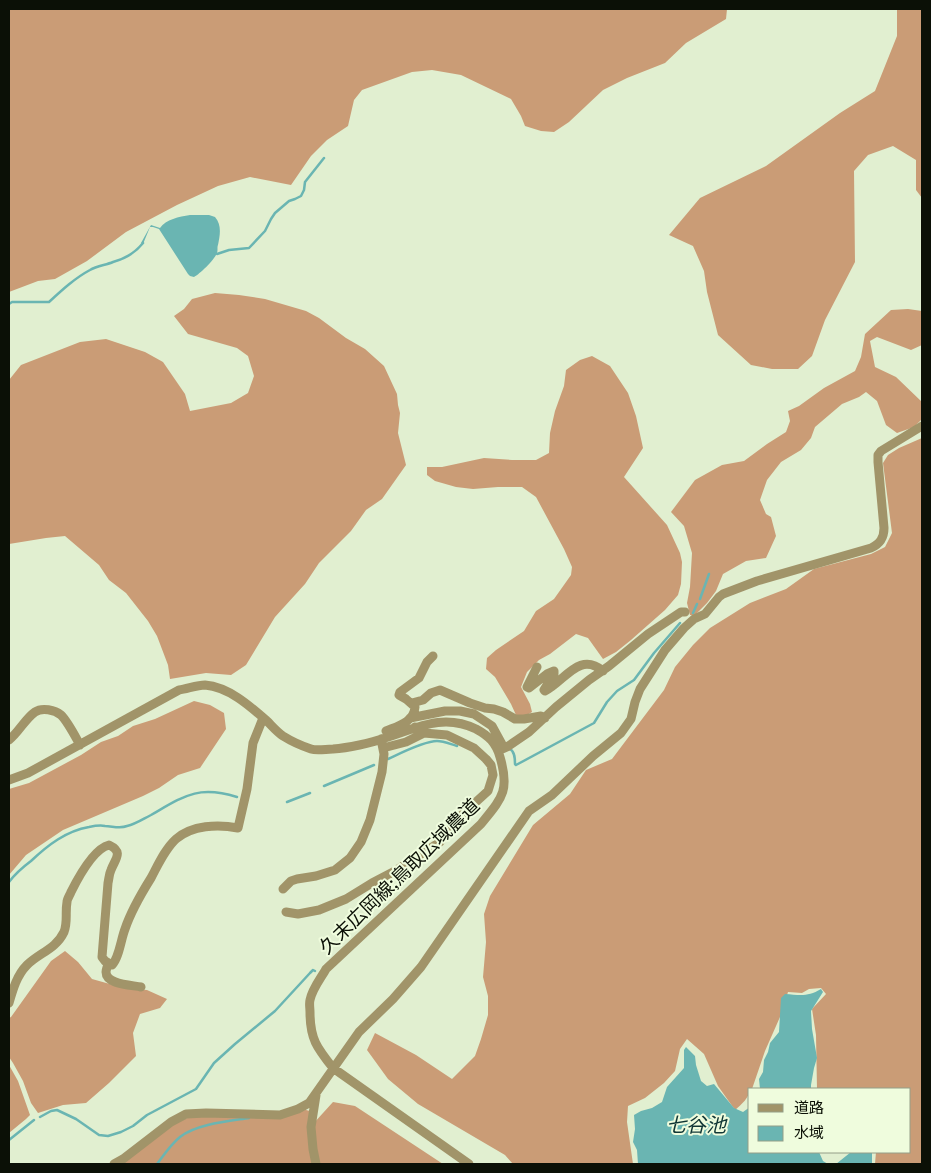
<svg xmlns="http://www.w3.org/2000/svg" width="931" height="1173" viewBox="0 0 931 1173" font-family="'Space Grotesk','Noto Sans JP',sans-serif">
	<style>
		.forest { fill: #ca9c76 }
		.water { fill: #6ab5b2 }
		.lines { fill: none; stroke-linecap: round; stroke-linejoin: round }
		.stream { stroke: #6ab5b2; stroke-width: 2.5 }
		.minor { stroke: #a19469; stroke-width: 9 }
		.labels { text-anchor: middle; stroke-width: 4; stroke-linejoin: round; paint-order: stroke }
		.street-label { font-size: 19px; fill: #0b1006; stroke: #effcdd }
		.water-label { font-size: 20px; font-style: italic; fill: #103635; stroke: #effcdd }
	</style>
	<rect width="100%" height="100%" fill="#e1efd0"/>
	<path class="forest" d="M9,9H727L726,19L686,43L665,63L627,78L603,90L569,122L554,132L541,131L525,126L521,116L511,99L461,75L432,70L412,72L362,90L354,100L348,126L327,140L311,156L291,185L250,177L218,186L177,205L126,232L87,261L55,279L38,281L9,292Z
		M897,9H922V198L916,190V160L893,146L868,155L854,171L855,262L825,320L812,356L798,369H772L751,365L718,335L707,292L704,271L693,246L669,235L700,198L766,166L840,113L875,91L897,36Z
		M215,293L239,295L265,299L306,311L319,318L346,338L365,349L384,366L397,394L398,405L400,413L398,433L406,465L382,499L366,510L351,531L319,563L305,584L275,617L246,665L231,675L206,673L170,679L168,665L157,636L148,621L126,593L109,580L99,565L65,536L46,538L9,544V380L21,365L80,342L106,339L145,352L163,362L185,394L190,411L231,403L248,393L254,376L248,356L237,348L188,334L174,316L184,309L192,299Z
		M908,309L922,311V345L911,350L877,337L870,341L875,367L896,377L922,402V419L914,427L897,433L886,425L877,401L866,392L859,397L842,404L815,427L811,438L801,450L781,462L767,480L760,500L766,514L771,517L776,536L766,558L746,561L723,574L716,591L707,603L695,615H690L687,603L690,587L692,553L684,526L671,512L695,480L722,465L744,461L767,444L786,432L790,421L788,411L799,406L824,388L855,371L861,357L865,334L891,310Z
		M592,356L610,366L628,393L636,416L643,448L624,477L667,525L680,553L682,562L681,584L678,595L665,610L631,640L616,652L603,659L588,638L576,634L550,654L539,660L527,672L521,687L530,704L532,712L527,715H516L511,704L495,677L486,669L487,658L496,650L524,631L536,611L554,599L571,575L572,567L564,549L536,497L522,487H498L473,489L456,487L435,481L427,475V467H442L484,458L512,460H536L549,453L550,433L555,411L564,386L566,370L580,360Z
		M922,438V1164H875L876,1152H910V1089H817L816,1035L812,1009L826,994L821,988L809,989L802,993L788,992L780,1017L765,1051L752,1089H750C749,1098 742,1104 735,1110L718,1086L704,1054L687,1039L680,1049L675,1071L664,1083L645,1098L628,1106L627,1122L633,1164H513L505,1155L418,1104L388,1079L367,1050L375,1033L416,1055L452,1079L475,1056L481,1039L488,1015V996L483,977L486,942L484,914L490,896L533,825L570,794L586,770L612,759L664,690L675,667L693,645L710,628L750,603L786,589L814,569L871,554L885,547L892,533L883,463L888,455L899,448Z
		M194,701L210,705L224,713L226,729L200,768L178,775L159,788L143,796L63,830L26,855L9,875V789L29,783L81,755L101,742L118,736L133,726L155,719Z
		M65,951L78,962L92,979L124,988L147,990L167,999L160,1008L140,1014L133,1033L136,1056L109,1083L86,1103L63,1105L38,1113L31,1103L23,1081L13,1063L9,1057V1018L11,1017L51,961Z
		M9,1065L18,1081L30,1115L26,1119L9,1133Z
		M333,1102L355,1106L443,1164H319L313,1124Z
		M306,1110L310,1111L315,1164H122L172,1124L190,1117Z"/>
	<path class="water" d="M190,215H209L215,217C222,225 220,235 218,245C217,247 218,250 217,253C215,259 200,274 194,277L190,276L188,274L159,229L153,227H150L143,244L141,243L151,225L160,228C166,219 179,217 190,215Z
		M821,989L823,992L811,1011L812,1029L817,1058L814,1068L811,1085V1089H760L759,1079L763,1072L764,1060L768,1052L770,1043L779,1032L781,998L785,994C800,995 808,997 821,989Z
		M686,1047L695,1056L696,1065L701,1081L707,1086L714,1084L734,1108L743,1112L750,1107V1152H819L823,1161L828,1164H638L637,1150L633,1142L635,1129L634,1115L641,1111L652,1108L662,1102L667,1087L684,1068V1050Z
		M851,1152H872V1164H836Z"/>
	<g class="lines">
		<path class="stream" d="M215,253L217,254L229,250L249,248L265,231L271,219L275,213L289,201L295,199L301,196L304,190L305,182L324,158
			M9,304L12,302H49C62,290 75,278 90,270C97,266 106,265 113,262C124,259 136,252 143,243
			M700,599L709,574
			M693,613L697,604
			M510,749C515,752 515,759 515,764L516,765L594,723L607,702L617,691L634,680L654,653L680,623
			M388,759C401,753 424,741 437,741C444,741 450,744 457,746
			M324,786L374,765
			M287,802L310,793
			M9,882C15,874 23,867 31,861C48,845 66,831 89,827C94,826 100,825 105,826C112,826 120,829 127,826C136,824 143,819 151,815C184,796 198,785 237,797
			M40,1117L51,1111L57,1110L76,1119L99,1135L108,1136L121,1132L133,1126L147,1115L196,1089L214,1063L235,1044L275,1011L310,973L313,970L315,971
			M9,1140L34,1120
			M157,1164C164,1155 171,1144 180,1137C196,1124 230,1121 249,1118"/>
		<path class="minor" d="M537,667L527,687L529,688L547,674L554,671V674L544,690L545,691C565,681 579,651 603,671
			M412,703L423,700L431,693L440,690L470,703L485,708L494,709L503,712L515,719H524L541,716L545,718
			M410,718L445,711H460L474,714L492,726L504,748
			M386,731C398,726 414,722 415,707L406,699L399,695L400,692L419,678L427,662L433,656
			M9,740C19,732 25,719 35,712C42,707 55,710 61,715C68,722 75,736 80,745
			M383,748L406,742L424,733
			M498,751L507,747L529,732L556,707L589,680L609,666L648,634L681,612H685
			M9,780L28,773L179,690C187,689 197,685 205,685C229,687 250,706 267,721C272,726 277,732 283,736C291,741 302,746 311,749C317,751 326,749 333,749C348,748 371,743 385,738C417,728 443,713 476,729C489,736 496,743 500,757C510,791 502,798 481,824L326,969C321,978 312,989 310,1000C309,1004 310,1008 310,1012C310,1039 317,1048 333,1068L469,1164
			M283,889L291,881L297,879L316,876L335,870L350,858L361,842L370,820L382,772L384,754L381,739
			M286,912L298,914L319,910L346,899L372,883L395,871L440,842L455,821L488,791L493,775L491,765L486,759L474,748L447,735L424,733L415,727
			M108,963C108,966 106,969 106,972C106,985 132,985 141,987
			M9,1003C13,989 17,975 27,965C39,953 56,949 64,932C68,922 65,913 67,902C67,899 70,895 71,892C78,878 93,849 109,845C124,852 115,859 111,870C109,874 109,879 108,883L102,957L105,961L112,965C119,958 121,939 125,929C131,911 141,894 151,878C158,865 165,849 176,839C192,825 218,824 238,828L247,789L253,743L263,718
			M316,1095L311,1127L313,1149L316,1164
			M114,1164L123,1159L171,1122L186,1114L206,1113L280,1115L298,1109L309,1103L359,1032L393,999L421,967L529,811L552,795L593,756L621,733L631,719L635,702L640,689L665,650L684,628L694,619L705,614L719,597L723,594L757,581L871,548C880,544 884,538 884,528L878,462V455L881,451L922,426"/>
	</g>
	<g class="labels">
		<g class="street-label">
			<text transform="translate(399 876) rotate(-44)" y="7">久末広岡線;鳥取広域農道</text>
		</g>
		<g class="water-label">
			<text x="696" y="1132">七谷池</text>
		</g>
	</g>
	<rect width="931" height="1173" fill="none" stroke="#0b1006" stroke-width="20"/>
	<rect x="748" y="1088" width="162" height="65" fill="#effcdd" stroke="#949e87"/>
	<rect x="758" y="1104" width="25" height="8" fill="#a19469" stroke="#949e87"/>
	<text x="794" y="1113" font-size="15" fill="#0b1006">道路</text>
	<rect x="758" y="1126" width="25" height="15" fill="#6ab5b2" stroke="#949e87"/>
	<text x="794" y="1138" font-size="15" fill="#0b1006">水域</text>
</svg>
